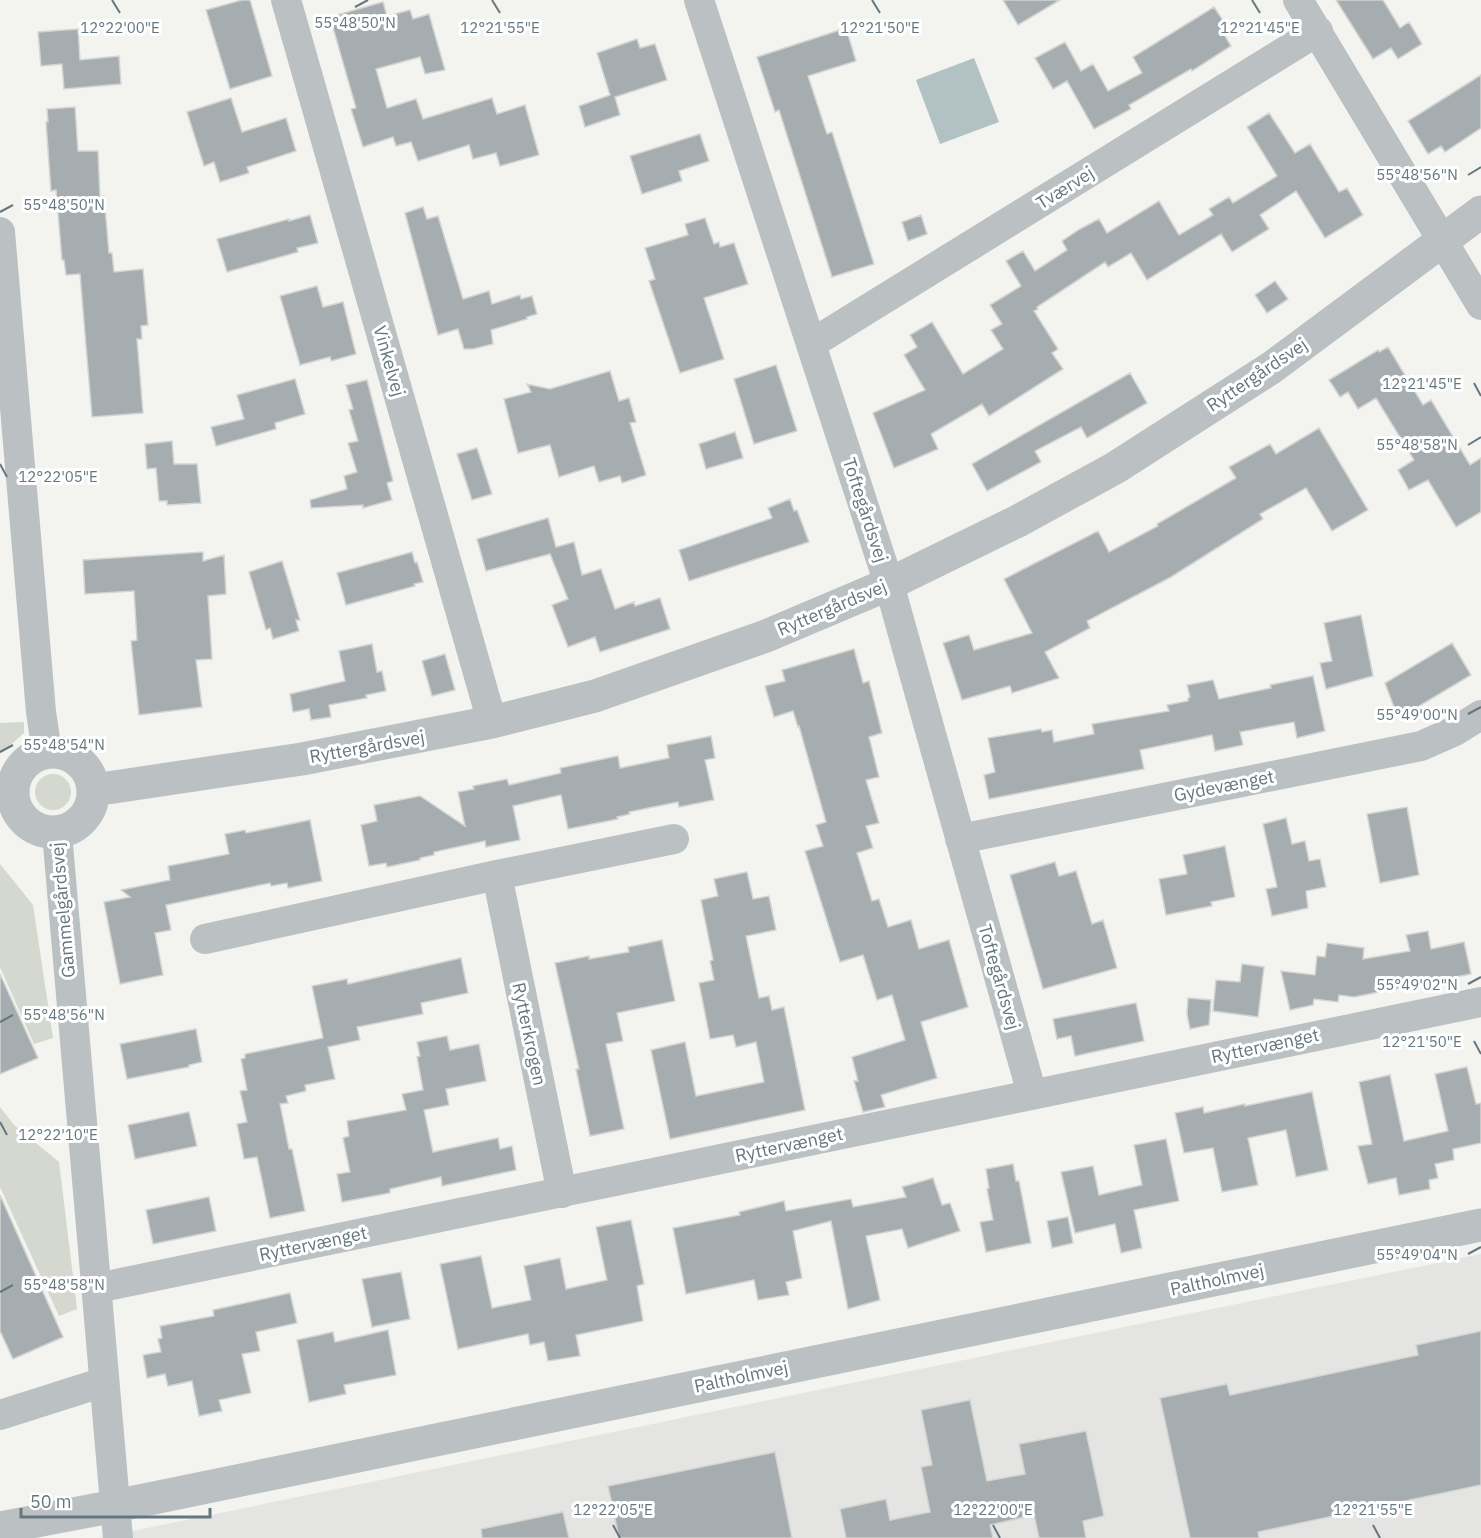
<svg xmlns="http://www.w3.org/2000/svg" width="1481" height="1538" viewBox="0 0 1481 1538" font-family="'IBM Plex Sans',sans-serif">
	<style>
		.built { fill: #e4e4e3 }
		.green { fill: #d4d8cf }
		.water { fill: #b2c1c3 }
		.building { fill: #a5adb0; stroke: #d5d4d2; stroke-width: 1.5 }
		.lines { fill: none; stroke-linecap: round; stroke-linejoin: round }
		.minor { stroke: #bbc0c2; stroke-width: 30 }
		.tertiary { stroke: #bbc0c2; stroke-width: 33 }
		.ticks { fill: none; stroke: #65777e; stroke-width: 2 }
		.labels { text-anchor: middle; stroke-width: 6; stroke-linejoin: round; paint-order: stroke }
		.street-label { font-size: 18px; fill: #65777e; stroke: #fff }
		.ticks-label { font-size: 15px; text-anchor: middle; fill: #65777e; stroke: #fff; stroke-width: 6; stroke-linejoin: round; paint-order: stroke }
	</style>
	<rect width="100%" height="100%" fill="#f3f3f0"/>
	<path class="built" d="M1481,1254V1538H99L803,1393Z"/>
	<path class="green" d="M24,722V733L0,754V723Z
		M35 792a18 18 0 1 1 36 0a18 18 0 1 1-36 0Z
		M0,864L33,905L53,1038L34,1044L0,967Z
		M0,1107L14,1125L59,1162L77,1309L59,1316L0,1187Z"/>
	<path class="water" d="M974,58L999,122L940,144L916,80Z"/>
	<path class="building" d="M242,0H250L272,76L230,89L206,10Z
		M1003,0H1060L1018,25Z
		M1336,0H1383L1400,28L1409,22L1422,44L1398,59L1391,48L1373,59Z
		M383,2L387,16L410,10L413,19L429,14L445,70L425,74L420,57L376,69L387,108L416,99L423,119L492,98L497,114L525,105L539,155L500,166L496,153L473,159L469,145L418,161L411,142L396,146L393,137L363,147L351,109L356,108L330,17Z
		M1214,7L1228,28L1222,31L1231,46L1192,71L1191,69L1129,105L1131,109L1094,129L1067,81L1053,89L1035,58L1065,42L1081,71L1093,64L1108,91L1142,73L1133,57Z
		M846,28L856,61L808,76L827,134L832,132L874,264L832,277L779,110L775,112L757,57Z
		M78,29L80,60L119,56L121,84L64,89L62,64L41,66L38,32Z
		M637,39L640,48L655,44L667,80L615,97L620,115L585,127L579,106L610,95L597,53Z
		M1481,75V128L1445,152L1441,146L1428,154L1408,121Z
		M231,98L242,132L286,118L296,151L247,167L249,173L220,182L214,162L204,166L187,112Z
		M75,107L78,151H98L100,197L104,196L109,253H112L114,272L143,269L148,325L141,326L142,339H137L143,413L92,417L80,274L66,275L64,260H62L56,190L51,191L46,122H48L47,109Z
		M1269,113L1295,153L1310,144L1339,192L1347,188L1363,215L1325,238L1296,191L1260,215L1269,229L1232,252L1221,234L1147,280L1131,253L1108,267L1105,262L1037,307L1038,309L1034,311L1058,349L1052,353L1063,369L989,416L982,404L931,434L938,449L894,468L873,413L925,390L904,355L917,347L910,335L932,322L963,374L1003,349L991,330L1002,324L990,305L1021,286L1006,261L1023,251L1035,271L1067,250L1062,241L1080,229L1099,219L1107,233L1159,201L1179,235L1213,215L1209,209L1229,197L1233,203L1277,176L1247,127Z
		M700,134L709,161L679,171L682,181L642,194L630,156Z
		M423,207L427,219L438,216L463,299L489,291L492,304L520,295L521,299L532,296L537,314L527,317V319L491,330L493,344L473,349H464L458,329L438,335L405,213Z
		M310,215L318,243L297,248L298,252L227,272L217,239L289,219V221Z
		M921,215L927,234L908,241L902,222Z
		M705,218L714,244L719,242L720,247L734,243L748,284L704,298L724,359L680,373L649,281L655,279L645,248L688,235L685,224Z
		M1275,281L1288,299L1267,313L1255,295Z
		M317,286L323,307L343,302L356,354L331,361L330,357L300,365L280,296Z
		M1388,347L1423,405L1431,400L1470,465L1481,458V512L1456,527L1428,480L1409,490L1398,470L1414,460L1376,398L1358,409L1348,392L1340,397L1329,380L1378,350L1379,352Z
		M776,365L797,431L754,444L734,379Z
		M610,371L619,401L629,398L636,422L630,423L646,475L622,483L620,476L599,482L594,466L559,477L550,445L518,453L504,399L531,392L527,384L550,389Z
		M1130,373L1147,403L1087,438L1081,427L1035,451L1041,462L987,491L972,464Z
		M295,379L305,414L275,423L276,429L216,446L211,427L244,419L237,395Z
		M367,380L393,481L387,483L392,500L363,508V505L311,508L310,500L347,489L344,476L357,472L348,443L358,441L349,410L353,409L346,385Z
		M1319,428L1368,510L1332,531L1306,488L1260,514L1263,519L1171,577L1087,621L1090,628L1045,652L1059,678L1012,693L1010,686L962,700L943,643L969,635L974,650L1032,633L1004,579L1098,531L1109,552L1158,526L1157,524L1236,478L1229,467L1270,444L1276,454Z
		M735,432L743,458L706,469L699,444Z
		M172,441L174,464H197L201,503L167,505V501H159L156,468L147,469L145,444Z
		M477,448L492,494L472,500L457,454Z
		M790,499L794,511L797,510L809,542L689,581L679,550L772,518L768,508Z
		M548,518L556,547L574,542L582,575L601,569L615,609L634,602L635,606L660,598L670,629L600,652L595,637L568,647L552,605L568,599L550,554L486,571L477,539Z
		M203,552V561L224,555L226,594L208,596L212,659L196,660L202,707L139,715L131,641L137,640L134,591L85,594L83,560Z
		M412,552L415,563L417,562L423,582L414,584L415,586L346,605L337,573Z
		M282,561L300,620H296L299,631L273,639L270,628L266,630L249,572Z
		M1361,615L1373,676L1326,689L1320,663L1332,661L1324,623Z
		M1452,643L1471,675L1411,711V709L1397,715L1385,683Z
		M372,644L377,672L382,671L386,691L366,695L367,698L329,705L331,717L311,720L309,709L293,712L290,694L345,681L339,651Z
		M854,649L863,683L869,681L882,733L869,737L879,777L866,780L879,823L866,826L873,848L857,853L872,901L879,899L888,927L911,920L919,949L949,940L968,1007L921,1022L937,1078L881,1095L885,1107L863,1112L854,1081H858L852,1057L905,1040L892,995L877,1000L863,955L840,962L805,851L823,846L816,825L826,822L799,726L798,727L793,711L774,717L765,686L785,681L782,670Z
		M445,654L455,690L432,696L422,661Z
		M1313,676L1325,731L1297,738L1294,722L1240,732L1243,745L1215,751L1212,735L1140,750L1144,769L989,799L984,775L995,772L988,738L1041,729L1042,732L1052,730L1054,742L1094,734L1092,724L1169,711L1167,705L1188,701V698L1190,697L1187,685L1213,680L1219,699L1271,688L1270,685Z
		M711,736L715,758L705,760L714,800L679,807L678,802L629,812L630,814L617,817L618,819L568,829L561,795L513,806L520,840L486,847L485,841L434,852V855L420,858V860L387,867L386,863L369,866L361,825L377,821L374,805L420,796L465,826L458,792L474,789L473,786L507,779L509,785L561,773L560,768L618,756L620,768L669,758L667,745Z
		M1407,807L1419,875L1380,883L1367,814Z
		M1286,818L1292,844L1305,841L1309,861L1320,859L1326,887L1306,891L1308,908L1272,916L1266,889L1277,887L1263,824Z
		M310,820L322,881L288,888L287,883L271,886L270,883L166,905L171,930L155,933L163,975L120,984L104,902L130,897L121,890L170,880L168,866L229,854L225,834L245,830L246,833Z
		M1225,846L1235,897L1211,902L1212,906L1166,915L1159,879L1187,874L1183,855Z
		M1055,862L1059,876L1076,871L1092,924L1103,920L1117,968L1043,989L1010,875Z
		M747,872L753,899L769,896L776,930L746,936L759,998L769,996L772,1010L784,1007L805,1110L670,1139L651,1050L685,1042L696,1096L764,1082L756,1042L736,1047L733,1035L710,1039L699,983L714,980L710,961L713,960L701,900L718,896L714,879Z
		M1428,931L1431,949L1464,942L1471,974L1354,997L1339,995L1338,1002L1314,999L1313,1005L1290,1010L1281,971L1315,975L1317,956L1325,957L1327,943L1364,948L1363,959L1410,951L1406,935Z
		M662,940L675,1001L617,1013L623,1041L606,1044L624,1129L590,1136L576,1069H579L555,963L589,956V959L629,952L628,947Z
		M461,958L468,993L421,1003L423,1014L357,1027L360,1040L328,1047L335,1079L305,1085L306,1091L286,1096L288,1103L280,1104L289,1149H292L305,1211L270,1218L257,1157L244,1159L237,1124L247,1122L240,1091L247,1090L241,1059L245,1058V1054L323,1038L312,986L347,979L348,984Z
		M1242,964L1264,967L1258,1017L1213,1011L1216,980L1240,982Z
		M0,974L38,1058L0,1074Z
		M1188,998L1211,1000L1209,1025L1190,1029L1187,1014Z
		M1136,1003L1144,1041L1075,1056L1071,1036L1057,1039L1053,1019Z
		M196,1029L202,1062L189,1065V1067L127,1079L120,1044Z
		M447,1036L450,1050L479,1044L486,1081L446,1089L449,1105L424,1110L433,1152L498,1138L500,1149L512,1146L516,1170L442,1186L441,1177L390,1189V1193L342,1202L337,1174L350,1172L343,1138L349,1136L347,1121L406,1110L402,1094L423,1090L417,1057L420,1056L417,1042Z
		M1467,1067L1476,1104L1481,1103V1143L1453,1149L1454,1160L1435,1164L1438,1178L1429,1180L1430,1189L1399,1195L1396,1178L1368,1184L1358,1146L1372,1144L1359,1082L1390,1075L1404,1141L1448,1131L1435,1074Z
		M1312,1092L1328,1170L1296,1177L1286,1130L1248,1138L1258,1185L1222,1192L1213,1148L1184,1153L1175,1113L1203,1107L1204,1113L1245,1104V1106Z
		M189,1112L197,1146L135,1159L128,1125Z
		M1166,1139L1179,1201L1134,1210L1142,1248L1121,1253L1115,1224L1075,1233L1061,1172L1093,1166L1099,1195L1142,1185L1134,1145Z
		M1013,1164L1016,1181H1019L1031,1243L986,1252L980,1222L993,1220L987,1189L989,1188L986,1169Z
		M933,1178L942,1205L950,1203L960,1231L908,1248L902,1229L866,1236L880,1300L848,1309L831,1221L793,1231L802,1278L786,1282L789,1295L758,1300L754,1280L686,1294L673,1228L740,1215L739,1212L784,1201L786,1211L851,1199L853,1207L906,1197L902,1187Z
		M0,1195L63,1337L13,1359L0,1331Z
		M209,1197L216,1231L153,1244L146,1210Z
		M1068,1217L1073,1243L1052,1248L1047,1221Z
		M631,1220L644,1284L637,1286L643,1321L576,1335L580,1356L548,1361L544,1342L530,1345L528,1334L458,1349L440,1264L481,1256L492,1308L531,1300L524,1266L560,1258L566,1289L607,1280L596,1227Z
		M401,1272L410,1319L372,1327L362,1279Z
		M290,1293L297,1323L256,1332L260,1351L242,1354L251,1393L219,1400L222,1411L199,1416L192,1381L168,1386L165,1374L147,1378L143,1355L161,1352L158,1339L162,1338L160,1326L214,1316L213,1310Z
		M388,1330L396,1375L344,1385L346,1394L309,1402L297,1340L333,1332L335,1342Z
		M1481,1331V1485L1258,1532L1259,1538H1190L1160,1398L1227,1384L1230,1395L1418,1355L1416,1345Z
		M970,1400L987,1481L1025,1474L1019,1444L1086,1431L1104,1516L1083,1521L1086,1538H1039L1034,1515L990,1525L993,1538H846L840,1509L886,1499L890,1520L930,1512L921,1467L932,1465L921,1410Z
		M775,1452L792,1538H619L608,1486Z
		M563,1512L569,1538H482L481,1529Z"/>
	<g class="lines">
		<path class="minor" d="M286,0L492,722
			M699,0L889,584L1032,1094
			M1298,0L1481,305
			M0,232L41,712L47,752
			M811,344L1318,31
			M57,833L118,1538
			M960,839L1421,746L1455,731L1481,715
			M497,875L562,1193
			M205,939L497,875L674,839
			M97,1288L1481,1002
			M0,1415L104,1382"/>
		<path class="tertiary" d="M13 792a40 40 0 1 1 80 0a40 40 0 1 1-80 0Z
			M94,790L302,759L492,722L595,696L766,636L889,584L1018,521L1115,468L1271,368L1481,212
			M0,1528L115,1506L1481,1225"/>
	</g>
	<path class="ticks" d="M112,0L120,13M492,0L500,13M872,0L880,13M1252,0L1260,13M355,7L368,0M1468,175L1481,167M0,212L13,205M1474,383L1481,396M1468,445L1481,437M0,464L7,477M1468,714L1481,707M0,752L13,745M1468,984L1481,977M0,1022L13,1015M1474,1041L1481,1054M0,1122L7,1135M1468,1254L1481,1247M0,1292L13,1285M613,1525L620,1538M993,1525L1000,1538M1373,1525L1380,1538"/>
	<g class="labels">
		<g class="street-label">
			<text transform="translate(1065 188) rotate(-32)" y="6">Tværvej</text>
			<text transform="translate(389 361) rotate(74)" y="6">Vinkelvej</text>
			<text transform="translate(1257 375) rotate(-34)" y="6">Ryttergårdsvej</text>
			<text transform="translate(865 510) rotate(72)" y="6">Toftegårdsvej</text>
			<text transform="translate(832 608) rotate(-23)" y="6">Ryttergårdsvej</text>
			<text transform="translate(367 747) rotate(-10)" y="6">Ryttergårdsvej</text>
			<text transform="translate(1224 786) rotate(-11)" y="6">Gydevænget</text>
			<text transform="translate(63 910) rotate(-95)" y="6">Gammelgårdsvej</text>
			<text transform="translate(999 977) rotate(74)" y="6">Toftegårdsvej</text>
			<text transform="translate(529 1034) rotate(78)" y="6">Rytterkrogen</text>
			<text transform="translate(1265 1046) rotate(-12)" y="6">Ryttervænget</text>
			<text transform="translate(789 1145) rotate(-12)" y="6">Ryttervænget</text>
			<text transform="translate(313 1244) rotate(-12)" y="6">Ryttervænget</text>
			<text transform="translate(1217 1280) rotate(-12)" y="6">Paltholmvej</text>
			<text transform="translate(741 1377) rotate(-12)" y="6">Paltholmvej</text>
		</g>
	</g>
	<g class="ticks-label">
		<text x="355" y="28">55°48'50"N</text>
		<text x="120" y="33">12°22'00"E</text>
		<text x="500" y="33">12°21'55"E</text>
		<text x="880" y="33">12°21'50"E</text>
		<text x="1260" y="33">12°21'45"E</text>
		<text x="1417" y="180">55°48'56"N</text>
		<text x="64" y="210">55°48'50"N</text>
		<text x="1422" y="389">12°21'45"E</text>
		<text x="1417" y="450">55°48'58"N</text>
		<text x="58" y="482">12°22'05"E</text>
		<text x="1417" y="720">55°49'00"N</text>
		<text x="64" y="750">55°48'54"N</text>
		<text x="1417" y="990">55°49'02"N</text>
		<text x="64" y="1020">55°48'56"N</text>
		<text x="1422" y="1047">12°21'50"E</text>
		<text x="58" y="1140">12°22'10"E</text>
		<text x="1417" y="1260">55°49'04"N</text>
		<text x="64" y="1290">55°48'58"N</text>
		<text x="613" y="1515">12°22'05"E</text>
		<text x="993" y="1515">12°22'00"E</text>
		<text x="1373" y="1515">12°21'55"E</text>
	</g>
	<path d="M21 1508v9h189v-9" fill="none" stroke="#65777e" stroke-width="3"/>
	<text x="30" y="1508" font-size="18" fill="#65777e" stroke="#ffffff" stroke-width="4.5" paint-order="stroke">50 m</text>
</svg>
